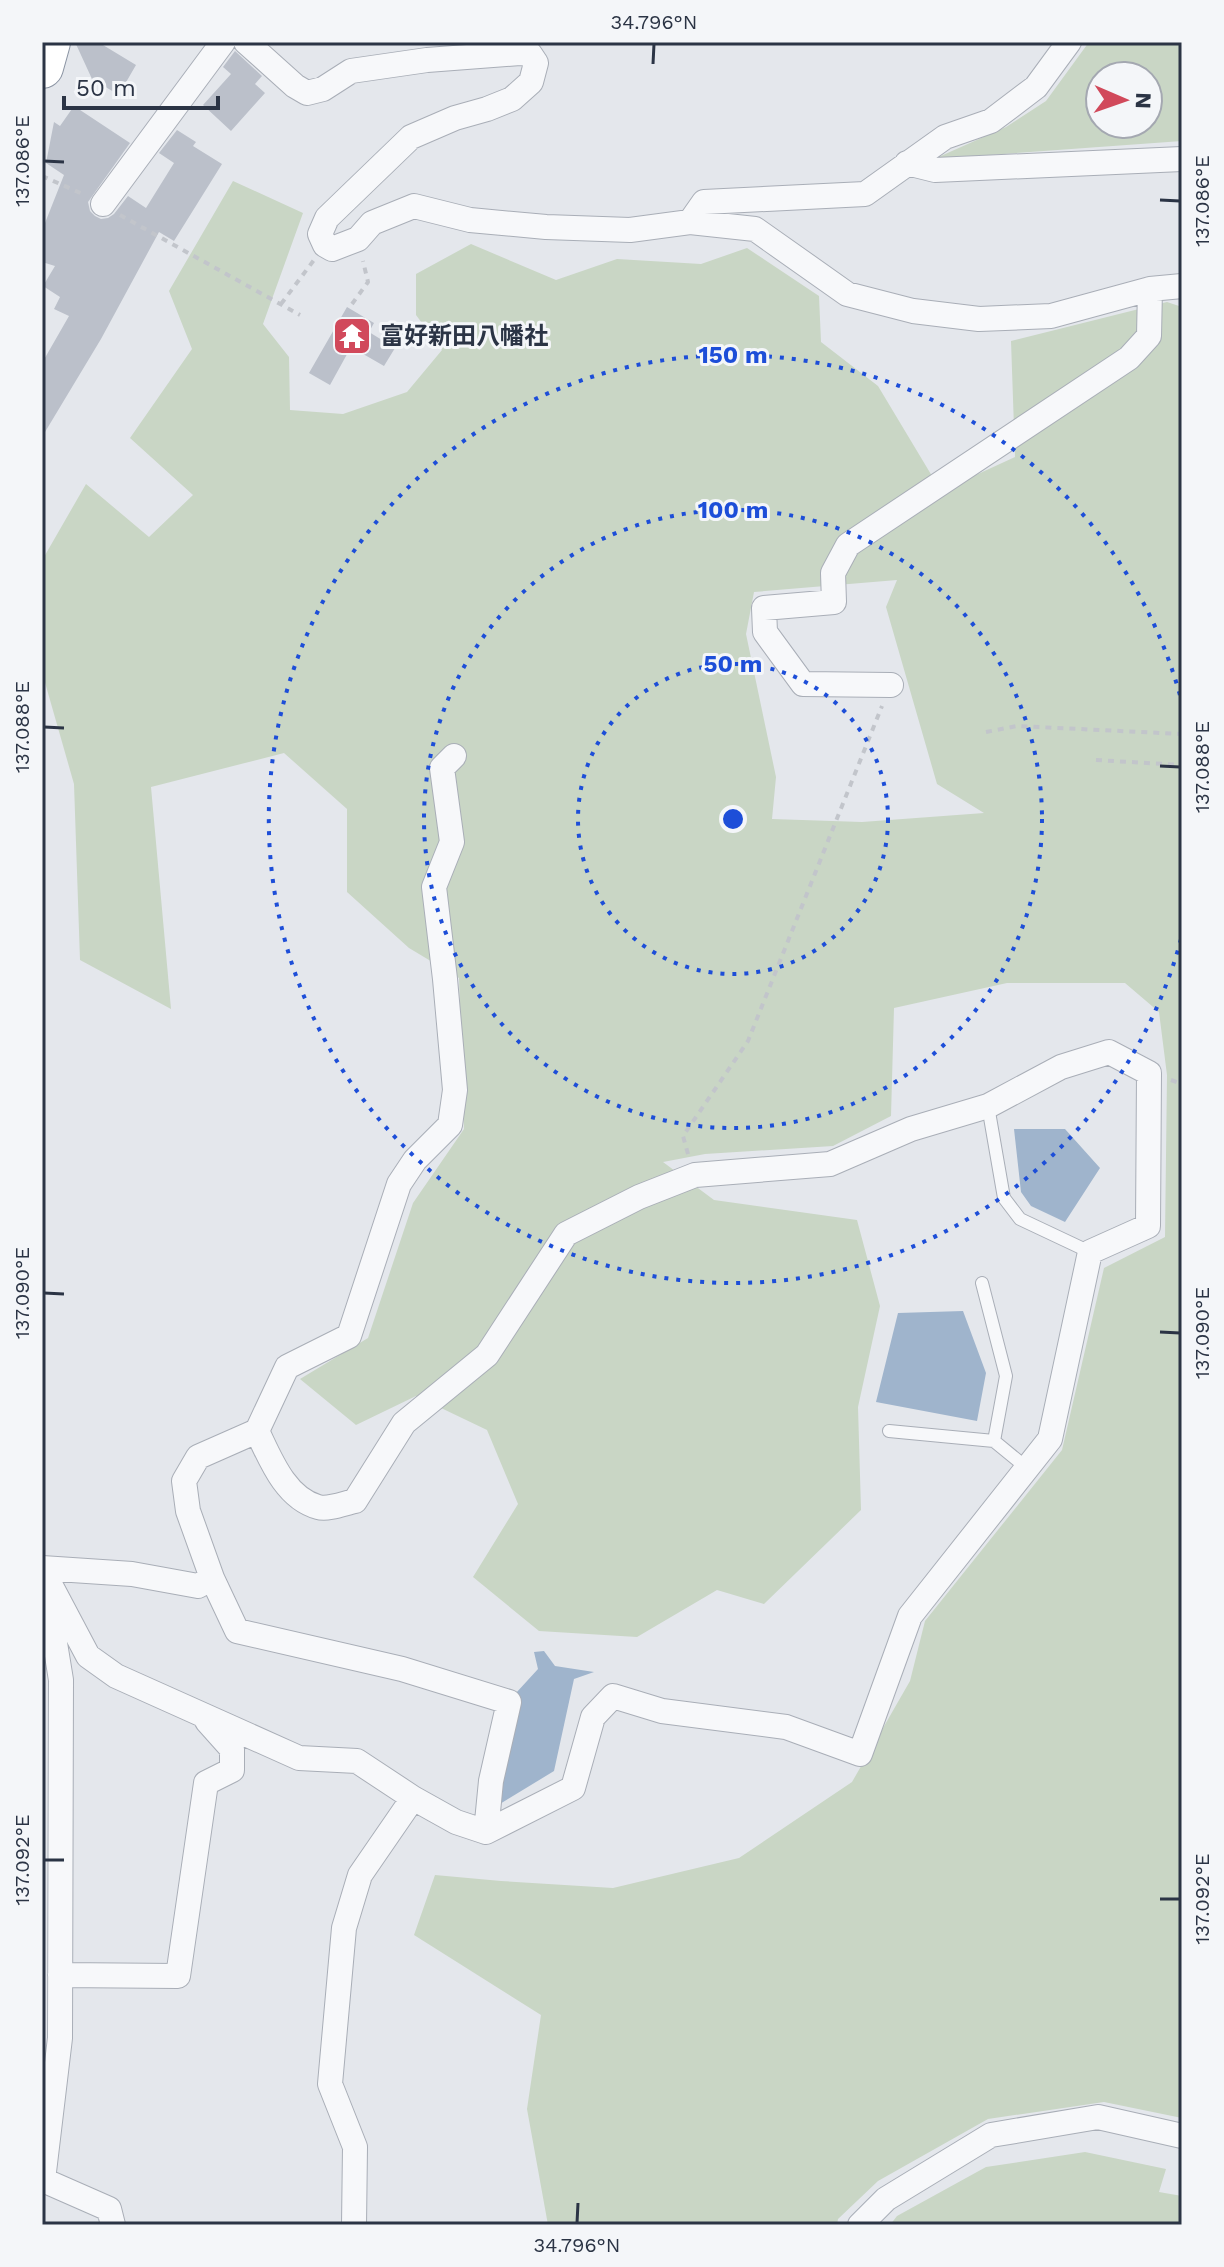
<svg xmlns="http://www.w3.org/2000/svg" width="1224" height="2267" viewBox="0 0 1224 2267" font-family="'Work Sans','Noto Sans JP',sans-serif">
	<style>
		.green { fill: #c9d6c5; fill-rule: evenodd }
		.water { fill: #9fb4cc }
		.building { fill: #bbc0ca }
		.lines { fill: none; stroke-linecap: round; stroke-linejoin: round }
		.lane-casing { stroke: #a9aeb7; stroke-width: 14 }
		.street-casing { stroke: #a9aeb7; stroke-width: 26 }
		.highway-casing { stroke: #8b94a3; stroke-width: 44 }
		.path { stroke: #c2c5cb; stroke-width: 4; stroke-dasharray: 6 6; stroke-linecap: butt }
		.lane { stroke: #f7f8fa; stroke-width: 12 }
		.street { stroke: #f7f8fa; stroke-width: 24 }
		.highway { stroke: #fff; stroke-width: 42 }
		.ticks { fill: none; stroke: #2b3445; stroke-width: 3 }
		.ring { fill: none; stroke: #1d4ed8; stroke-width: 4; stroke-dasharray: 4 8 }
		.labels { text-anchor: middle; stroke-width: 6; stroke-linejoin: round; paint-order: stroke }
		.poi-label { font-size: 24px; font-weight: bold; fill: #2b3445; stroke: #f4f6f9; text-anchor: start }
		.centre { fill: #1d4ed8; stroke: #f4f6f9; stroke-width: 4 }
		.ring-label { font-size: 24px; text-anchor: middle; font-weight: bold; fill: #1d4ed8; stroke: #f4f6f9; stroke-width: 6; stroke-linejoin: round; paint-order: stroke }
		.neatline { fill: none; stroke: #2b3445; stroke-width: 3 }
		.ticks-label { font-size: 20px; text-anchor: middle; fill: #2b3445 }
	</style>
	<rect width="100%" height="100%" fill="#e4e7ec"/>
	<path class="green" d="M1089,42H1182V141L934,159L1006,127L1046,101ZM1100,76H1148V124H1100Z
		M233,181L303,213L263,324L289,357L290,410L343,414L407,392L442,350L416,315V274L471,244L556,280L617,259L701,264L747,248L819,296L821,342L878,386L941,491L1015,457L1011,341L1167,302L1182,307V2118L1104,2102L988,2119L878,2181L838,2219L837,2225H548L527,2109L541,2015L414,1935L435,1875L501,1881L613,1888L739,1858L852,1782L910,1681L925,1621L1062,1450L1104,1268L1165,1237L1167,1075L1159,1012L1125,983H1007L894,1008L891,1116L833,1146L705,1154L663,1162L714,1200L857,1220L880,1306L858,1407L861,1510L764,1604L717,1590L637,1637L539,1631L473,1577L518,1504L487,1430L416,1396L356,1425L300,1379L368,1338L413,1203L464,1129L459,978L409,948L347,892V809L284,753L151,787L171,1009L80,960L74,784L42,672V627L44,557L86,484L149,537L193,495L130,438L192,349L169,291ZM897,580L886,607L937,784L984,813L862,822L772,819L776,777L746,634L754,592Z
		M1085,2152L1166,2169L1159,2192L1182,2196V2225H890L897,2216L986,2167Z"/>
	<path class="water" d="M1014,1129H1065L1100,1168L1065,1222L1031,1206L1021,1192Z
		M963,1311L986,1373L977,1421L876,1402L898,1313Z
		M544,1651L555,1666L594,1672L574,1679L554,1771L495,1807L521,1703L516,1693L538,1669L534,1652Z"/>
	<path class="building" d="M75,42H98L136,65L125,84L120,81L114,92L92,79Z
		M235,51L262,76L255,84L265,93L231,131L203,105L231,74L223,67Z
		M74,106L130,143L88,202L90,211L95,216L101,219L108,218L114,214L128,196L146,208L174,163L159,153L177,130L196,142L193,146L222,164L174,241L159,232L101,339L42,437V363L69,316L54,309L60,297L43,286L55,266L42,262V222L45,223L64,175L46,163L54,122L60,126Z
		M347,307L374,323L369,332L395,348L384,366L351,347L330,385L309,373Z"/>
	<g class="lines">
		<g class="lane-casing">
			<path id="lane" d="M988,1106L1004,1198L1020,1219L1090,1252
				M982,1283L1006,1376L994,1441
				M889,1431L994,1441L1027,1468"/>
		</g>
		<g class="street-casing">
			<path id="street" d="M246,42L295,86L307,93L323,89L351,71L427,60L520,53L530,54L536,63L531,82L512,99L487,109L455,118L411,137L327,218L320,234L325,245L332,249L358,239L372,223L414,206L470,220L546,227L630,230L690,222L755,229L847,294L913,311L979,319L1051,316L1150,289L1182,286
				M907,163L935,170L1182,159
				M103,204L223,42
				M690,222L704,202L865,194L945,137L991,121L1036,87L1069,42
				M891,685L803,684L765,632L764,608L834,602L833,573L848,545L1129,358L1149,336L1150,289
				M42,1568L132,1574L198,1586L212,1578L188,1511L184,1481L198,1457L257,1431L287,1367L349,1336L399,1184L415,1160L450,1125L455,1090L445,979L434,887L452,842L442,768L454,756
				M42,1569L88,1656L116,1676L299,1758L357,1761L413,1798L456,1822L486,1832L573,1788L593,1717L613,1696L662,1711L786,1727L860,1754L910,1616L1050,1439L1090,1252L1148,1226L1149,1073L1109,1052L1061,1067L988,1106L911,1129L830,1164L695,1175L639,1197L566,1234L487,1355L404,1423L355,1501C345,1503 328,1510 318,1507C285,1498 270,1458 257,1431
				M212,1578L237,1631L402,1669L509,1702L491,1781L486,1832
				M42,1607L54,1637L61,1680L60,2038L43,2180L109,2209L113,2225
				M60,1975L178,1976L206,1783L232,1770V1749L207,1721
				M354,2225L355,2147L330,2084L344,1928L360,1875L413,1798
				M860,2225L886,2199L991,2135L1098,2117L1182,2136"/>
		</g>
		<g class="highway-casing">
			<path id="highway" d="M42,67L49,42"/>
		</g>
		<path class="path" d="M42,176L85,195
			M120,215L300,315
			M281,304L314,260
			M352,304L368,282L363,261
			M986,732L1017,726L1182,734
			M1096,760L1182,765
			M1171,1080L1182,1084
			M688,1154L683,1136L748,1041L882,706"/>
		<use href="#lane" class="lane"/>
		<use href="#street" class="street"/>
		<use href="#highway" class="highway"/>
	</g>
	<path class="ticks" d="M653,64L654,44M44,161L64,162M1160,200L1180,201M44,727L64,728M1160,766L1180,767M44,1293L64,1294M1160,1332L1180,1333M44,1860H64M1160,1899H1180M577,2223L578,2203"/>
	<g class="ring">
		<circle cx="733" cy="819" r="155"/>
		<circle cx="733" cy="819" r="309"/>
		<path d="M1181 939A464 464 0 1 1 1181 699"/>
	</g>
	<defs>
		<g id="temple-square" transform="scale(2)"><rect x="-9" y="-9" width="18" height="18" rx="4" fill="#d1495b" stroke="#f4f6f9"/><path d="M0-6L5-2H3V0L6.5 2.5H4V6H1.5V3h-3V6H-4V2.5H-6.5L-3 0V-2H-5Z" fill="#fff"/></g>
	</defs>
	<g fill-rule="evenodd">
		<use href="#temple-square" x="352" y="336"/>
	</g>
	<g class="labels">
		<g class="poi-label">
			<text x="380" y="344">富好新田八幡社</text>
		</g>
	</g>
	<circle cx="733" cy="819" r="12" class="centre"/>
	<g class="ring-label">
		<text x="733" y="363">150 m</text>
		<text x="733" y="518">100 m</text>
		<text x="733" y="672">50 m</text>
	</g>
	<rect width="1224" height="2267" fill="none" stroke="#f4f6f9" stroke-width="88"/>
	<g transform="translate(1124 100) rotate(92)"><circle r="38" fill="#f4f6f9" stroke="#a4a8b1" stroke-width="2"/>
	<path d="M0-6L14 30L0 20L-14 30Z" fill="#d1495b"/>
	<text y="-12" font-size="22" font-weight="bold" text-anchor="middle" fill="#2b3445">N</text>
	</g>
	<path d="M64 96v12h154v-12" fill="none" stroke="#2b3445" stroke-width="4"/>
	<text x="76" y="96" font-size="24" fill="#2b3445" stroke="#f4f6f9" stroke-width="6" paint-order="stroke">50 m</text>
	<rect x="44" y="44" width="1136" height="2179" class="neatline"/>
	<g class="ticks-label">
		<text x="654" y="29">34.796°N</text>
		<text transform="translate(22 161) rotate(-90)" y="7">137.086°E</text>
		<text transform="translate(1202 201) rotate(-90)" y="7">137.086°E</text>
		<text transform="translate(22 727) rotate(-90)" y="7">137.088°E</text>
		<text transform="translate(1202 767) rotate(-90)" y="7">137.088°E</text>
		<text transform="translate(22 1293) rotate(-90)" y="7">137.090°E</text>
		<text transform="translate(1202 1333) rotate(-90)" y="7">137.090°E</text>
		<text transform="translate(22 1860) rotate(-90)" y="7">137.092°E</text>
		<text transform="translate(1202 1899) rotate(-90)" y="7">137.092°E</text>
		<text x="577" y="2252">34.796°N</text>
	</g>
</svg>
